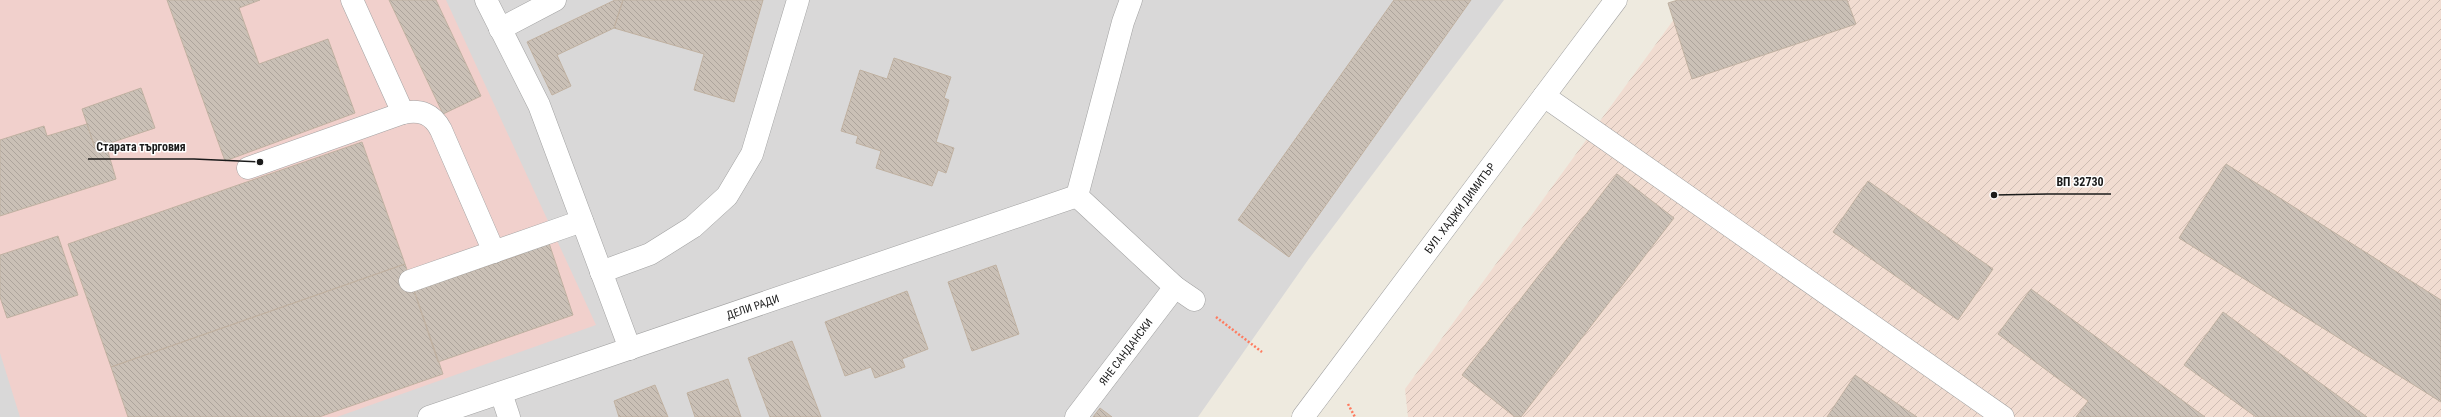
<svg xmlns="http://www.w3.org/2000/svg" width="2441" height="417" viewBox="0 0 2441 417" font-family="'Roboto Condensed',sans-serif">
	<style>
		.residential { fill: #d9d8d8 }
		.commercial { fill: #f1d0cc }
		.military { fill: url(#military-furrows) }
		.building { fill: url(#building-back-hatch); stroke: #c0b1a1 }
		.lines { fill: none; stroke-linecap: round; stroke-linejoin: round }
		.minor-casing { stroke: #a2a2a2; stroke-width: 23 }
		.path { stroke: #ff7b5f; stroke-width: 2.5; stroke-dasharray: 2 2; stroke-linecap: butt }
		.minor { stroke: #fff; stroke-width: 22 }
		.labels { text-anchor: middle; stroke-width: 3; stroke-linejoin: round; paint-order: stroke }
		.street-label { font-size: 11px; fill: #1b1b1b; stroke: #fff }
		.leader { fill: none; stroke: #1b1b1b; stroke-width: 1.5 }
		.callout-dot { fill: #1b1b1b; stroke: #fff; stroke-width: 1.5 }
		.callout-label { font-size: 12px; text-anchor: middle; font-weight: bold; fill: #1b1b1b; stroke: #fff; stroke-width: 3; stroke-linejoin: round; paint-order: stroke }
	</style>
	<defs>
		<pattern id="military-furrows" width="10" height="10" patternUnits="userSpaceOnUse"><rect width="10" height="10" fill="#f1dcd1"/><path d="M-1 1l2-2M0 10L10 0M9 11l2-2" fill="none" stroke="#cebcb3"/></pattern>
		<pattern id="building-back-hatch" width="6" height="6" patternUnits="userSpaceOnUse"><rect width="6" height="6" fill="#cac0b6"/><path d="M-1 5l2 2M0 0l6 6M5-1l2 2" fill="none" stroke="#ada49c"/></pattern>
	</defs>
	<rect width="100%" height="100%" fill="#eeeadf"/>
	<path class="residential" d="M0,0H1504L1308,260L1198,417H0Z"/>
	<path class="commercial" d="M0,0H446L596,325L337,417H20L0,353Z"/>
	<path class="military" d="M1688,0H2441V417H1408L1405,389Z"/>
	<path class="building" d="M167,0H260L239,8L259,64L328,39L355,113L225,161Z
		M389,0H436L481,96L443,114Z
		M615,0H623L614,28L557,55L571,86L552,95L527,42Z
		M623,0H763L734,102L694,90L704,54L614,28Z
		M1394,0H1471L1289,257L1238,220Z
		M1678,0H1847L1856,24L1692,79L1668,3Z
		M894,58L951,77L944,98L949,100L936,142L954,148L946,173L938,170L932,186L876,168L881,151L856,143L858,136L841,131L860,70L887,79Z
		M141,88L155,128L95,148L82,109Z
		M87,124L95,148L106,145L116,179L0,216V140L44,126L47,136Z
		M362,142L405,264L111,367L68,244Z
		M2226,164L2441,300V402L2179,238Z
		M1617,174L1674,218L1521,417H1515L1462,375Z
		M1868,181L1993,269L1958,320L1833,232Z
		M58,236L78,295L7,318L0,297V255Z
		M547,237L573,315L438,362L414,291L523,254L520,246Z
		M405,264L443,374L319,417H128L111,367Z
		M996,265L1019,334L972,351L948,282Z
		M2031,289L2205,417H2076L2088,401L1998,334Z
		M907,291L928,349L902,359L905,367L875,378L871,367L845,376L825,322Z
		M2223,312L2367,417H2256L2184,365Z
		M792,341L821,417H770L748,358Z
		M1855,375L1917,417H1827Z
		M728,379L741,417H695L687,393Z
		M655,385L668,417H619L614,401Z
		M1100,408L1112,417H1093Z"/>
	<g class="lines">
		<g class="minor-casing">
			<g id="minor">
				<path d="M352,0L403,113"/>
				<path d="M486,0L539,105L630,349"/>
				<path d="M500,29L555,0"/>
				<path d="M1544,96L2003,417"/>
				<path d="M248,168L403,113C420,109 433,114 441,130L494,252"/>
				<path d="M1077,196L1123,22L1131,0"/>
				<path d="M1077,196L1175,287L1194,300"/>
				<path d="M601,272L650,254L693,227L727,196L752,154L798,0"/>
				<path d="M410,281L582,221"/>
				<path d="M501,393L509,417"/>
				<path id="s1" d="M429,417L1077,196"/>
				<path id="s2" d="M1076,417L1175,287"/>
				<path id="s3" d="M1303,417L1616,0"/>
			</g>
		</g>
		<path class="path" d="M1216,317L1262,352
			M1348,404L1355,417"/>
		<use href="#minor" class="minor"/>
	</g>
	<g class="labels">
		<g class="street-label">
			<text dy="4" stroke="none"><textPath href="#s3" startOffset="261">БУЛ. ХАДЖИ ДИМИТЪР</textPath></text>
			<text dy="4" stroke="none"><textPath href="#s1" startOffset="342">ДЕЛИ РАДИ</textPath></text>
			<text dy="4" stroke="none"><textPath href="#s2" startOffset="82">ЯНЕ САНДАНСКИ</textPath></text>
		</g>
	</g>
	<path class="leader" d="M260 162L194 159H88M1994 195L2048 194H2111"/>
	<g class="callout-dot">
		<circle cx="260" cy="162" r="4"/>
		<circle cx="1994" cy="195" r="4"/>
	</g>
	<g class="callout-label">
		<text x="141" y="151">Старата търговия</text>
		<text x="2080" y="186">ВП 32730</text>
	</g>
</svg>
